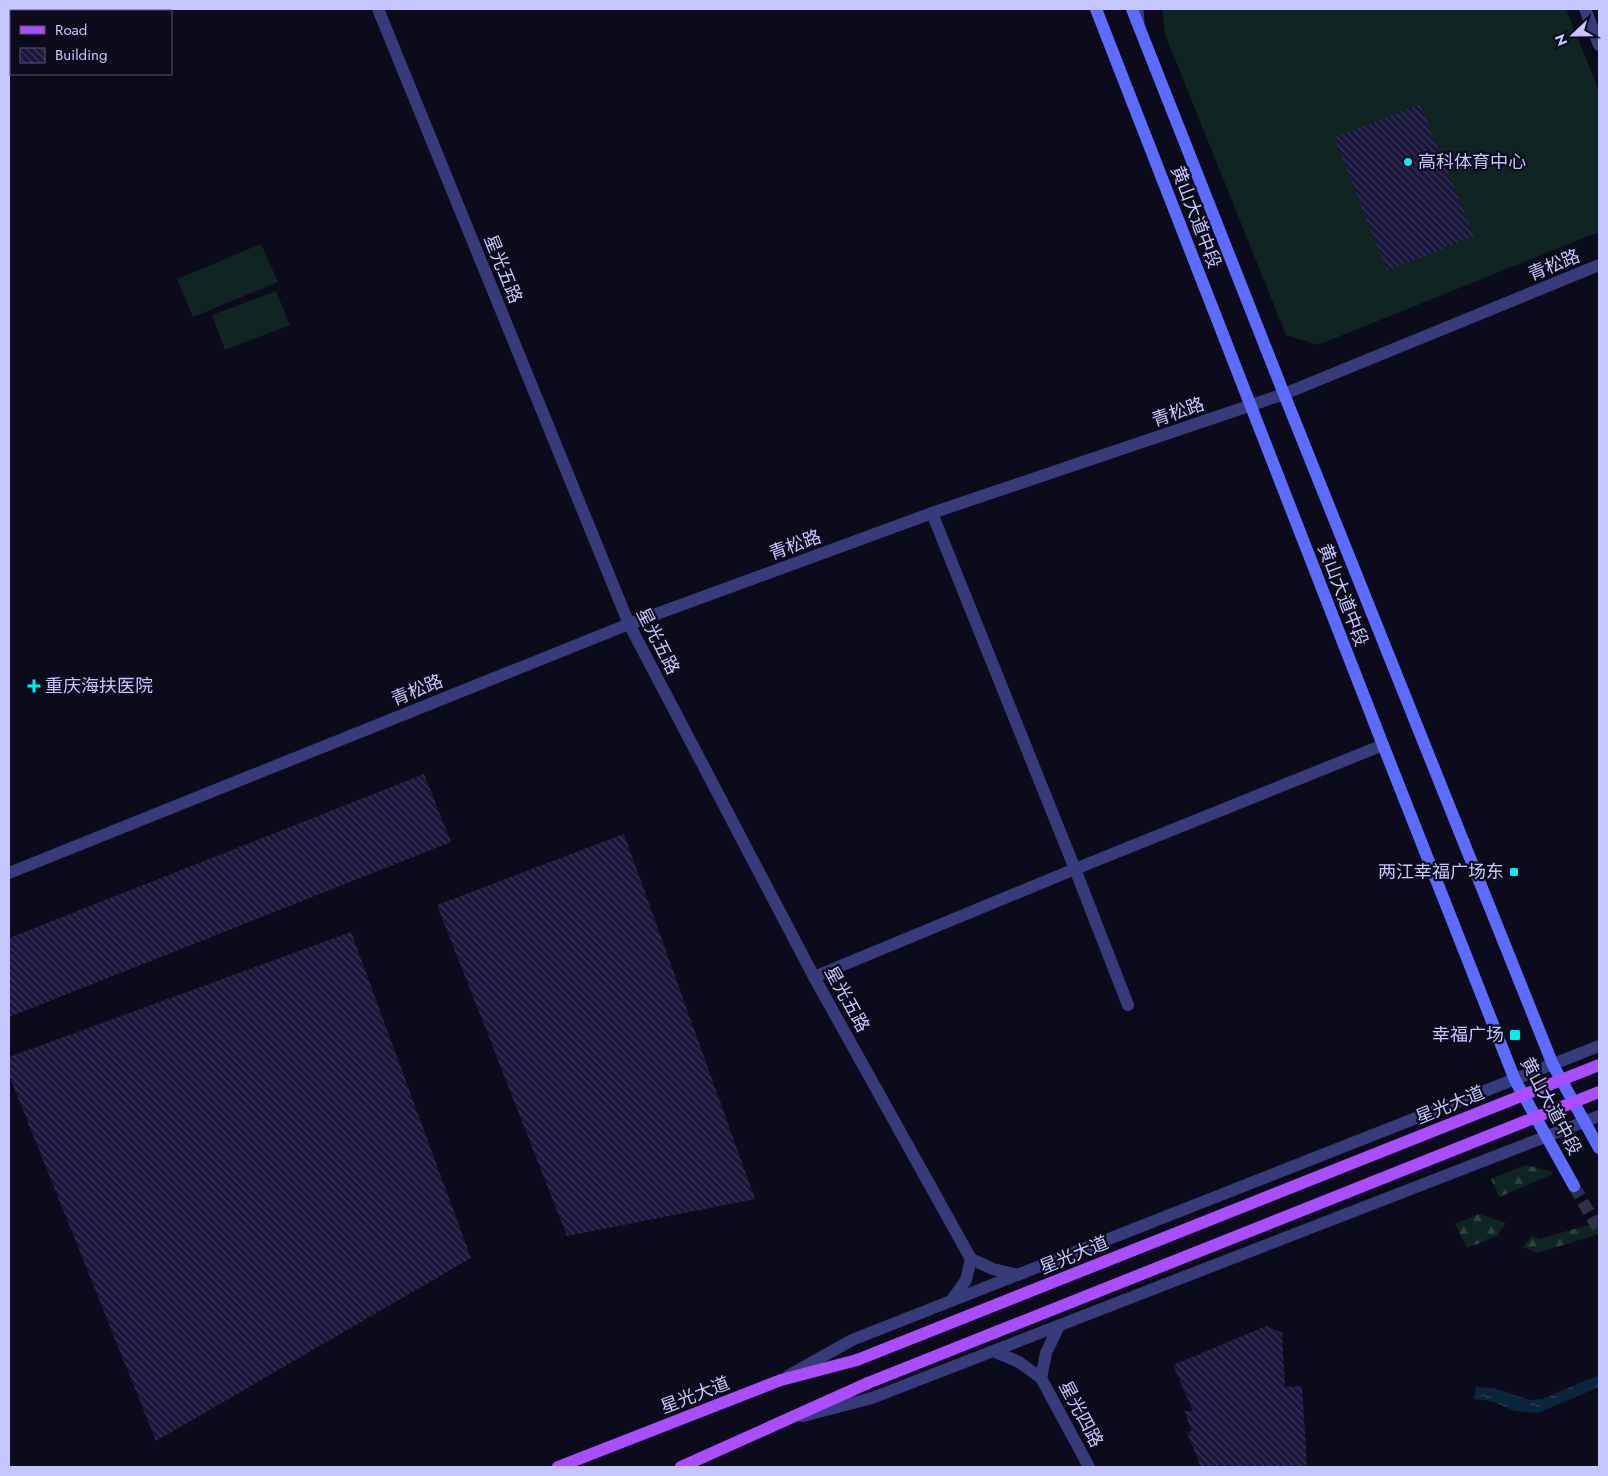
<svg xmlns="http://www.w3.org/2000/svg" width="1608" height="1476" viewBox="0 0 1608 1476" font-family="Jost,'Noto Sans SC',sans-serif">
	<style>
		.grass { fill: #0e2522 }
		.forest { fill: url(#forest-firs) }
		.water { fill: url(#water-ripples) }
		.building { fill: url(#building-back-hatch) }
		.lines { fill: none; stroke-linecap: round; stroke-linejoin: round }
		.secondary-tunnel { stroke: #313049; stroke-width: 12; stroke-dasharray: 12 6; stroke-linecap: butt }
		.service { stroke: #363b7a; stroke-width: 7 }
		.minor { stroke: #363b7a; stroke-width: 12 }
		.tertiary { stroke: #363b7a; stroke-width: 12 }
		.secondary { stroke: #5d6bfe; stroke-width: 12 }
		.primary { stroke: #a94dfe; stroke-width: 12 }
		.primary-bridge { stroke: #a94dfe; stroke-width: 12 }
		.poi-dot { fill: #01efed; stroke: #0c0b1b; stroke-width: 2 }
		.labels { text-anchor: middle; stroke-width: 4.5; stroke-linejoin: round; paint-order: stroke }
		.poi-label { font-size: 18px; fill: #c6c6ff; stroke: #0c0b1b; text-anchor: start }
		.street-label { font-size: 18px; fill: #c6c6ff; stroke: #0c0b1b }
	</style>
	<defs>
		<pattern id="forest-firs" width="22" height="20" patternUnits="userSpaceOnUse" patternTransform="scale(1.25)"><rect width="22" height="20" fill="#0e2522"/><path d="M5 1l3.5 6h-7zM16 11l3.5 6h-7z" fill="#304343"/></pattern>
		<pattern id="water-ripples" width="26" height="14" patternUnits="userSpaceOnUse" patternTransform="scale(1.25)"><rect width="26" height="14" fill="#0b253f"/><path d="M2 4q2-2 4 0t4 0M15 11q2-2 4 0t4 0" fill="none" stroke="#2d435c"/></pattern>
		<pattern id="building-back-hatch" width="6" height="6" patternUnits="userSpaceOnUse" patternTransform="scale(1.25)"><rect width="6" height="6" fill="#1b173c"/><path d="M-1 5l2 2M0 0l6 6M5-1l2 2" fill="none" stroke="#3b3759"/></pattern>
	</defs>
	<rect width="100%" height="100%" fill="#0c0b1b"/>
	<path class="grass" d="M1162,9H1566L1599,91V232L1318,345L1286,335L1165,34Z
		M261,244L278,282L193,317L177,279Z
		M276,291L290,325L225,350L212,315Z"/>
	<path class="forest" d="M1525,1165L1551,1171L1553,1174L1499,1197L1491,1179Z
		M1479,1214L1506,1223L1497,1236L1467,1248L1455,1224Z
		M1599,1222V1234L1537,1253L1523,1247L1532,1236L1539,1239Z"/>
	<path class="water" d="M1599,1375V1387L1538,1413L1515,1411L1491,1401L1474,1399L1476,1387L1494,1388L1529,1400L1542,1399Z"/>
	<path class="building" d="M1420,104L1474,236L1387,271L1334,138Z
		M424,774L451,842L9,1017V938Z
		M624,834L755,1199L567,1236L437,905Z
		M351,932L471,1258L156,1441L9,1075V1057Z
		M1266,1326L1282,1333L1285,1387L1302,1386L1307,1467H1201L1187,1432L1192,1431L1184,1411H1193L1173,1365Z"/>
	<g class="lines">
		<path class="secondary-tunnel" d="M1574,1186L1599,1230"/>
		<path class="service" d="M1140,9L1141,22"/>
		<path class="minor" d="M932,513L1075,869L1128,1005
			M814,977L1075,869L1383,745"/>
		<path class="tertiary" d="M378,9L629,624L814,977L971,1259
			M1585,9L1599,45
			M9,873L629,624L932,513L1284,394L1599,265
			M952,1300L966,1280L971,1259L993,1269L1018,1275
			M993,1351L1019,1362L1041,1378L1046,1353L1059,1326
			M788,1376L852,1340L1599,1046
			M1041,1378L1089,1467
			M803,1416L872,1398L1599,1116"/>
		<path class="secondary" d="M1096,9L1383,745L1515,1080L1574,1186
			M1132,9L1284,394L1553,1065L1599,1148"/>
		<path class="primary" d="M558,1467L781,1380L857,1360
			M681,1467L868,1383"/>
		<path class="primary-bridge" d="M857,1360L1599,1065
			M868,1383L1599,1092"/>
	</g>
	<g class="poi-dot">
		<circle cx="1408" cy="162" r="5"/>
		<path d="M31.5 678.5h5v5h5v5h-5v5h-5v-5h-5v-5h5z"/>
		<rect x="1509" y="867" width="10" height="10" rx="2.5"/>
		<rect x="1509" y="1029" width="12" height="12" rx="2.5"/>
	</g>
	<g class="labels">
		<g class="poi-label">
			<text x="1418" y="168">高科体育中心</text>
			<text x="45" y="692">重庆海扶医院</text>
			<text x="1504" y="878" text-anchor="end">两江幸福广场东</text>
			<text x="1504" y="1041" text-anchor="end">幸福广场</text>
		</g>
		<g class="street-label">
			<text transform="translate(1196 217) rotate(69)" y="6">黄山大道中段</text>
			<text transform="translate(1554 265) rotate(-22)" y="6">青松路</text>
			<text transform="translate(503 269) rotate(68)" y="6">星光五路</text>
			<text transform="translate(1178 412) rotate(-19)" y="6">青松路</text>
			<text transform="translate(795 545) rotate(-20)" y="6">青松路</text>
			<text transform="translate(1343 595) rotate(69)" y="6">黄山大道中段</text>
			<text transform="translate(658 641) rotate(63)" y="6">星光五路</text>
			<text transform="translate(417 690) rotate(-22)" y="6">青松路</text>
			<text transform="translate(847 999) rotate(61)" y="6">星光五路</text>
			<text transform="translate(1450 1105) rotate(-22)" y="6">星光大道</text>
			<text transform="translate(1551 1106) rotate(62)" y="6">黄山大道中段</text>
			<text transform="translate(1074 1255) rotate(-22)" y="6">星光大道</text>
			<text transform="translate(695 1395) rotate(-21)" y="6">星光大道</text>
			<text transform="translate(1081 1414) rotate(62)" y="6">星光四路</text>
		</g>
	</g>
	<rect width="1608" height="1476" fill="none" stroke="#c6c6ff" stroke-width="20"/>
	<rect x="10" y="10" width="162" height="65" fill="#0c0b1b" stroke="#565676"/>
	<rect x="20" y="26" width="25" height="8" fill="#a94dfe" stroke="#565676"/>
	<text x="55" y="35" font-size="15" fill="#c6c6ff">Road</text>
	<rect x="20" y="48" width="25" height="15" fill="url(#building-back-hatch)" stroke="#565676"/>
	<text x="55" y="60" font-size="15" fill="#c6c6ff">Building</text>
	<g transform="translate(1573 35) rotate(248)" stroke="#0c0b1b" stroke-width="4" paint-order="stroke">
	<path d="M0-4L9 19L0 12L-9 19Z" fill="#c6c6ff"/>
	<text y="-8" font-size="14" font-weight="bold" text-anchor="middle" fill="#c6c6ff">N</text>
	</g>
</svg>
